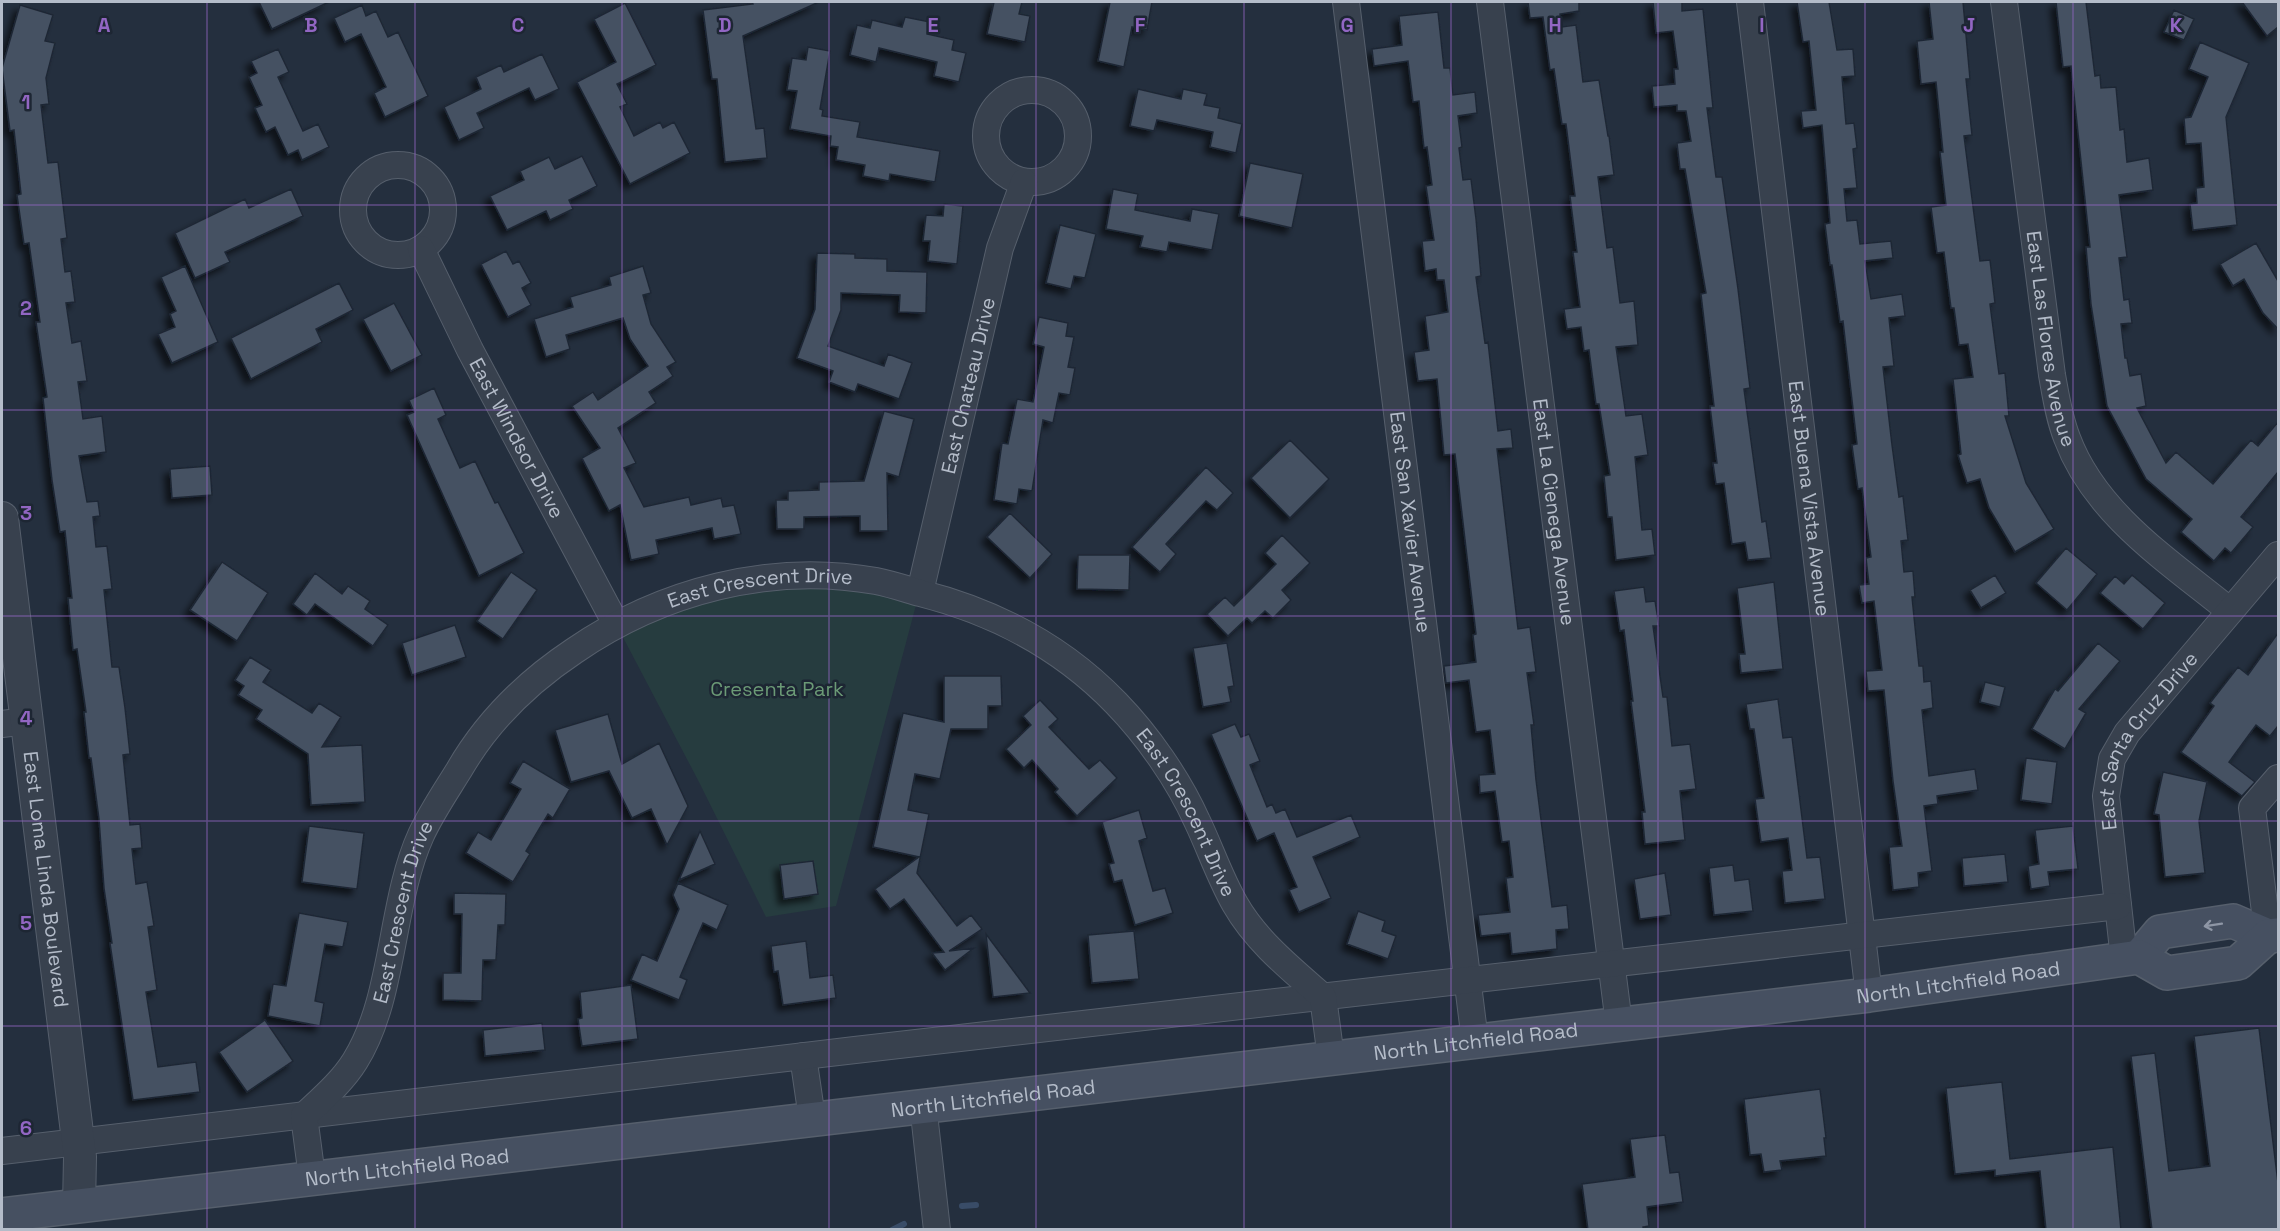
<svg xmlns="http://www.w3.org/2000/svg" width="2280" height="1231" viewBox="0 0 2280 1231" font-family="'Space Grotesk',sans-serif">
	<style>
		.green { fill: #263c3f }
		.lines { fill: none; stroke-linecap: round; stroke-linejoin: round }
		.stream { stroke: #394c67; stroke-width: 6 }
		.building { fill: #455162; stroke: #1f2835; stroke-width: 1.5; filter: url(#shadow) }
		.minor-casing { stroke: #565f6c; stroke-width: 28 }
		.tertiary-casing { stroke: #565f6c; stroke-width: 34 }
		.secondary-casing { stroke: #565f6c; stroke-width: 36 }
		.minor { stroke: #38414e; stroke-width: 26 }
		.tertiary { stroke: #38414e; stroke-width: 32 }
		.secondary { stroke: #465061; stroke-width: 33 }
		.oneway { stroke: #8e96a5 }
		.grid { fill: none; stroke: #9266c3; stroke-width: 1.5; stroke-opacity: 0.55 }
		.labels { text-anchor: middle; stroke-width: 5; stroke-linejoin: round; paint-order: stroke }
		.street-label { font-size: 20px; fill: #b4bcc9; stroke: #1d2633 }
		.park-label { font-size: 20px; fill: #6b9a76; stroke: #1d2633 }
		.grid-label { font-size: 20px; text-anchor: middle; font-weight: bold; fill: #9266c3; stroke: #1d2633; stroke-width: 5; stroke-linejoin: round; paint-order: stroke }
	</style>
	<defs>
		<filter id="shadow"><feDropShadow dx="-5.5" dy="5.5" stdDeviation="3" flood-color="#0009"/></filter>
	</defs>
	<rect width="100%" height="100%" fill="#242f3e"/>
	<path class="green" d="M833,577L916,605L836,906L766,917L699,782L616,624L662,604Z"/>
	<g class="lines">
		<path class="stream" d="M962,1206L976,1205
			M892,1230L904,1224"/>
	</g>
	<path class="building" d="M259,2H329L272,29Z
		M752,2H819L743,36L756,129L764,128L767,158L725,162L717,79H712L703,10L753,4Z
		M994,2H1022L1019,14L1030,16L1025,42L987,34Z
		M1110,2H1152L1147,30L1132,27L1124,67L1098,61Z
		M1528,2H1579V11L1560,14L1562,27L1576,25L1583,82L1599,80L1608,136H1609L1614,175L1598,177L1607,248L1613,247L1620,303L1634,301L1638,345L1616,347L1626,416L1642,414L1648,455L1635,457L1642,530L1652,529L1655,555L1616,560L1612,517H1608L1604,476L1610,475L1599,404H1596L1589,350L1584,351L1581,327L1567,329L1564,309L1580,307L1573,252H1577L1570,196H1575L1566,124H1562L1554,69L1550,70L1543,17L1530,18Z
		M1653,2H1682V11L1703,9L1713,108H1707L1716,177H1722L1738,289L1750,388L1744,389L1762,522L1766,521L1771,558L1748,560L1745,542L1732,544L1724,483L1716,484L1713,463H1717L1710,406H1714L1701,294L1706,293L1685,169H1680L1677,143L1691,141L1686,111H1677V105L1654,107L1652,86L1675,84L1674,69H1678L1673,31L1656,33Z
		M1797,2H1829L1837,50L1853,49L1855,76L1842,77L1846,124L1854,123L1857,148L1853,149L1857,188L1844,189L1847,221L1857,220L1860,244L1891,241L1893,258L1865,261L1871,299L1902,294L1905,316L1889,318L1894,366L1883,367L1892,445L1899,497L1903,496L1908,540L1901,541L1904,572L1913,571L1915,597H1912L1919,666H1923L1924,682L1931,681L1933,708L1922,710L1929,776L1975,769L1978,790L1937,796L1938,804L1924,806L1932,871L1918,873L1919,887L1893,890L1889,847L1902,846L1893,781L1884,690L1868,691L1866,671L1882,670L1874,601L1862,603L1859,585L1869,584L1866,558L1871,557L1862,488L1858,489L1852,445L1857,444L1843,321L1840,322L1832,265H1830L1825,224L1830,223L1822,125L1803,128L1801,111L1816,110L1809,41L1803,42Z
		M1929,2H1963L1970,79H1966L1972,135L1964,136L1980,261L1990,260L1995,303L1990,304L1999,374L2005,373L2009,416H2005L2026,483L2054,529L2015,552L1989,508L1980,479L1967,483L1958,455L1961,454L1953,379L1973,377L1968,344L1959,345L1954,308H1951L1944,252L1937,253L1931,207L1946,205L1940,152H1943L1936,82L1921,84L1917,41L1933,39Z
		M2056,2H2086L2095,76L2100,75L2101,88L2116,87L2120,130L2124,129L2127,162L2149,158L2153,190L2119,195L2127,257L2119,258L2124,300L2129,299L2132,323L2121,324L2125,358H2127L2130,376L2141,374L2146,406L2137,408L2166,463L2176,452L2213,484L2251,440L2258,446L2278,422V472L2241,517L2253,527L2231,553L2225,548L2214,561L2181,532L2192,519L2146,479L2107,406L2091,304L2086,247H2090L2071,66L2063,67Z
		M2242,2H2278V27L2267,36Z
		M625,3L656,65L617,84L627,104L620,107L634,136L660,122L663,128L674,122L690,153L630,184L577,82L616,62L594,19Z
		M20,5L53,15L45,41L55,43L46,78L49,104L41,105L48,163L58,162L67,238L61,239L65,272L71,271L75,302L66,303L72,343L81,341L87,381L78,382L83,419L102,416L106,452L79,456L87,502L98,501L100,516L93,517L96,547L107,546L112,589L104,590L112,667H119L125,708L130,754L123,755L130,825L140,824L142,848L132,849L136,884L147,882L154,926L148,927L157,990L146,992L158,1067L196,1062L200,1092L133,1100L110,943H112L104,888L99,819L91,758H89L84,712H86L77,649L73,650L68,598H72L65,531L60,532L52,480L43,398L47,397L36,322H40L29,243L24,244L17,195L21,194L14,130L10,131L2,68Z
		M362,5L366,16L376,11L388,37L398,32L428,96L385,117L374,93L386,87L361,34L345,42L334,18Z
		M2174,10L2194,19L2184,40L2164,32Z
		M1438,12L1444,68H1450L1453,95L1475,92L1477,113L1458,116L1462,147L1459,148L1463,180L1471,179L1476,219L1481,276L1476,277L1485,343L1488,342L1498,431L1511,429L1513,448L1497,449L1518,629L1530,627L1536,672L1527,673L1534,725H1531L1536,780L1552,907L1567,905L1569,929L1556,930L1557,949L1512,954L1510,933L1481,936L1478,915L1510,912L1506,878L1513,877L1509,841L1502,842L1495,791L1480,793L1479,775L1495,774L1490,730L1476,732L1469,680L1446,683L1444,666L1476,662L1473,635L1476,634L1455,454L1444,455L1437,379L1418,381L1414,352L1429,350L1425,316L1448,312L1444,280H1437L1436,269L1425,271L1422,241L1434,240L1426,186L1432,185L1427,147L1424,148L1419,101L1413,102L1408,61L1374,66L1372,49L1402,45L1399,16Z
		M905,17L930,22L927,34L954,40L952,50L966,53L959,82L934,76L937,62L879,48L876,62L850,55L857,25L870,28L872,20L902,27Z
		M2200,42L2249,63L2226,117L2237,225L2193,230L2190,204L2197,203L2196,188L2204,187L2201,143L2186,144L2184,118L2191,117L2208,77L2189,69Z
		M808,47L830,51L820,109L823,110L822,116L860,122L857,137L940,151L935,182L890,174L889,181L863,176L865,165L836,160L838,147L830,146L831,136L790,129L797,91L787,90L792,58L806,60Z
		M278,49L289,72L278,77L303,131L318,124L329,147L302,160L298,150L288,155L275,127L266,132L255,108L262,105L249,77L257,73L251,61Z
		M542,54L559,89L535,100L529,88L477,113L484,128L459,140L444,107L481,89L476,77L501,65L504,72Z
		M1138,89L1181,99L1183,89L1207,94L1204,105L1220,108L1218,118L1242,124L1236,153L1210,147L1213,132L1157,120L1154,131L1130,126Z
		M582,156L597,186L569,200L573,209L550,220L546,211L507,230L490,196L524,180L520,171L549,157L555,169Z
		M1250,163L1303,174L1292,228L1239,216Z
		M291,189L303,216L225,252L230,262L195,278L175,233L245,199L249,208Z
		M1113,189L1138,194L1135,210L1190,221L1192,209L1219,214L1212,250L1169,242L1167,252L1140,247L1143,236L1106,229Z
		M944,204L963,206L957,264L928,261L930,241H923L926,215L943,216Z
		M1060,225L1096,234L1085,278L1074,276L1071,289L1046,283Z
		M2256,243L2278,281V329L2263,313L2244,279L2233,286L2220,264Z
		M506,251L513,264L519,261L531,283L522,288L531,305L508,317L481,264Z
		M817,253L855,254V258L887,259V271L927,272L926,313L899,312L900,295L841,293V310L828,346L884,366L888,354L912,363L899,399L858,384L855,392L829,382L833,371L797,358L815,309Z
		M185,266L218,342L172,363L158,334L175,327L170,314L176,311L161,277Z
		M643,266L651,293L643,295L651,324L676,362L667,367L673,376L649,392L656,403L618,428L636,463L624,468L644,507L689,497L691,505L721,498L723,507L734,505L741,534L714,539L712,528L656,540L659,554L631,560L620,505L609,511L582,458L600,448L572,406L593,392L598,400L648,366L630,339L623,318L566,335L570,349L546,357L534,319L573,307L570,297L611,285L609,277Z
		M339,283L353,310L316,329L322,342L251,379L231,338Z
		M394,303L422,355L391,371L363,319Z
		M1039,317L1068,323L1066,336L1074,337L1068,367L1075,368L1070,395L1059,393L1053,423L1043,420L1032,491L1019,489L1017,504L994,500L1002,443L1008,444L1017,399L1033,402L1044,347L1033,344Z
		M434,388L446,415L438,419L460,468L475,461L495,503L498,502L524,553L479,576L407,415L414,412L409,400Z
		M884,411L914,419L899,477L887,473L888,531H860V516L804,517V529H777L776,500H788V491L819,490V482L864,481Z
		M1290,440L1329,479L1290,518L1251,478Z
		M210,466L212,495L172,498L170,469Z
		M1206,467L1233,493L1217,510L1206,501L1166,544L1176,554L1160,572L1132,547Z
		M1010,513L1052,554L1030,578L987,537Z
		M1282,535L1310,563L1282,590L1291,600L1273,618L1265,611L1252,623L1247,618L1228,636L1207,614L1225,597L1234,606L1276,564L1265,553Z
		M2066,548L2097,574L2067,610L2036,583Z
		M1078,555H1130L1129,590L1077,589Z
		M222,562L268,593L237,641L190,610Z
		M511,572L537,590L503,639L477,621Z
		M315,573L342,594L348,586L370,601L365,609L388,625L373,646L315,604L307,615L293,604Z
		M1995,575L2006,593L1981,608L1970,590Z
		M2132,575L2165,603L2143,629L2100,593L2115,576L2124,584Z
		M1774,582L1783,669L1741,673L1739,654H1745L1737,588Z
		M1644,587L1646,602L1655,601L1659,626H1653L1663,697H1667L1672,746L1690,744L1696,789L1680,791L1685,840L1645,844L1642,812H1645L1631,701H1633L1624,630L1620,631L1614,591Z
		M455,625L466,657L412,675L402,643Z
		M2278,633V726L2270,736L2256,725L2229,762L2255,782L2242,796L2181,752L2214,706L2210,703L2238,667L2248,675Z
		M1227,643L1234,686L1228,687L1231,702L1203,707L1193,648Z
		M2098,643L2120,661L2079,709L2086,713L2065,749L2032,729L2055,689L2058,691Z
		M250,657L271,670L263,682L312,713L319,703L341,717L322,747L362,745L365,802L311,805L308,754L256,719L262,710L238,695L244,686L235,680Z
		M944,676H1001L1002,706H988V729H951L940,779L915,774L908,810L929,814L917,873L957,926L971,915L982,929L949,951L974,948L945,970L932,953L944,952L904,899L890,909L875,889L919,857L873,847L903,713L944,722Z
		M1985,682L2005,687L2000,707L1980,702Z
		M1778,699L1783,738L1792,737L1807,858L1820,857L1825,899L1785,903L1782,871L1792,870L1788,838L1761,842L1755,799L1764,798L1754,729H1750L1746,704Z
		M1040,700L1058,719L1049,727L1089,769L1100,760L1117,778L1077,816L1055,792L1058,789L1032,760L1024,768L1006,749L1031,725L1023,716Z
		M608,714L622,764L659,743L688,806L667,845L651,809L632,818L609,771L571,782L555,730Z
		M1235,724L1241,737L1249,734L1260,761L1250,765L1267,807L1272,804L1276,813L1285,809L1297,837L1351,815L1360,837L1313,857L1331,898L1299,912L1289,890L1297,887L1274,833L1257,841L1211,734Z
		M2026,758L2057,762L2052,804L2021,800Z
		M523,761L570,789L553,818L548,814L526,851L530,854L513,882L466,853L478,832L491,840L521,789L510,783Z
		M2163,772L2207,782L2199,821L2205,873L2165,877L2159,815L2154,814Z
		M1139,810L1147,838L1139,841L1153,891L1165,888L1173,913L1135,925L1122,880L1114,882L1109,864L1114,863L1102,822Z
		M309,826L364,833L357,889L302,882Z
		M2073,826L2078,869L2048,872L2050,886L2031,889L2028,866L2039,864L2035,830Z
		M700,831L715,864L679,880Z
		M2005,854L2008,882L1964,886L1962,858Z
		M813,861L818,894L784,899L780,865Z
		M1733,865L1735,881L1749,879L1753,911L1714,915L1709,868Z
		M1665,873L1671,915L1640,919L1634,879Z
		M678,883L728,905L717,930L703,923L680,977L687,980L679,1000L631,980L642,954L657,961L679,909L673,895Z
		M454,893L506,894L505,925H498L496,960H483L482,1001L443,1000V973H461L462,914H454Z
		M1358,911L1385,921L1382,931L1396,936L1388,959L1347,944Z
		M299,913L348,922L343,947L325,944L315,1001L324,1003L320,1026L268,1016L273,984L286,986Z
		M1134,931L1139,979L1092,983L1088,935Z
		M986,934L1030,993L993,997Z
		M806,941L810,978L833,975L836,998L783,1005L778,971L774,972L771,946Z
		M631,985L638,1039L582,1046L578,1019L582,1018L580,992Z
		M265,1020L293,1061L247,1092L219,1052Z
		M542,1023L545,1050L485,1056L483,1030Z
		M2259,1028L2278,1183V1230H2152L2131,1056L2155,1053L2169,1171L2210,1166L2194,1036Z
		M2002,1082L2010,1159L2113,1147L2121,1230H2046L2040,1171L1995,1176V1170L1955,1174L1946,1088Z
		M1820,1089L1826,1138H1824L1826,1156L1780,1161L1782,1170L1764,1172L1761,1154L1750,1155L1744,1099Z
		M1665,1135L1670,1173L1679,1172L1683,1202L1647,1207L1649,1226L1643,1227L1644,1230H1588L1582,1184L1635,1177L1630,1139Z"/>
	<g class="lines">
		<g class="minor-casing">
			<g id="minor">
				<path id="s1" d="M1346,2L1475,1041"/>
				<path id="s2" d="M1490,2L1619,1024"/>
				<path id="s3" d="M1750,2L1869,995"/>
				<path id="s4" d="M2004,2L2052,375C2056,397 2059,418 2067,438C2095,514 2170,562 2230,611"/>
				<circle cx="1032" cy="136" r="46"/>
				<circle cx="398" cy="210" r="45"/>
				<path id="s5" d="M421,249L470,350L616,624"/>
				<path id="s6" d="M920,592L1000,248L1024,182"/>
				<path d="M2,724L27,721"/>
				<path d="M2268,936L2252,808L2278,778"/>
				<path id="s7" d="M2124,959L2106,796L2112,759L2127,733L2278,555"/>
				<path d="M803,1056L812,1118"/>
				<path d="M923,1105L937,1230"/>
				<path d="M2,1151L855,1050L2118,906"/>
				<path id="s8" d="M312,1177L304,1116C322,1099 342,1082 355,1061C395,997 390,903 421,835C431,813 446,791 459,770C488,720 526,683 574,651C661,591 771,562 876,581C891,584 906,589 920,593C995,612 1062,647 1116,703C1148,736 1178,779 1197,821C1210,848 1220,878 1235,904C1256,941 1291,969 1323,997L1331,1058"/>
			</g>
		</g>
		<g class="tertiary-casing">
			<g id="tertiary">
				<path id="s9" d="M2,518L80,1157L79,1206"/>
			</g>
		</g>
		<g class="secondary-casing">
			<g id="secondary">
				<path d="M2139,957L2160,932L2233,921L2268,936L2278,935"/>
				<path id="s10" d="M2,1215L1869,995L2139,957L2167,973L2238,963L2268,936"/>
			</g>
		</g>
		<use href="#minor" class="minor"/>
		<use href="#tertiary" class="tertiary"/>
		<use href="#secondary" class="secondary"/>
	</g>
	<defs><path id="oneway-shaft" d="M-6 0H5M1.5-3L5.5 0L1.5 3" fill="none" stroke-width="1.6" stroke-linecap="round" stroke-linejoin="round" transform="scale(1.5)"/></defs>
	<use class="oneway" href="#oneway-shaft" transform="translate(2213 925) rotate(171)"/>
	<path class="grid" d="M207,2V1230M415,2V1230M622,2V1230M829,2V1230M1036,2V1230M1244,2V1230M1451,2V1230M1658,2V1230M1865,2V1230M2073,2V1230M2,205H2278M2,410H2278M2,616H2278M2,821H2278M2,1026H2278"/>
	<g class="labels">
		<g class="street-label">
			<text dy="7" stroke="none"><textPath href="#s4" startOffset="340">East Las Flores Avenue</textPath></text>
			<text dy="7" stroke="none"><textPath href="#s6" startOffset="212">East Chateau Drive</textPath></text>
			<text dy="7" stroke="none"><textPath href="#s5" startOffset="212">East Windsor Drive</textPath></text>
			<text dy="7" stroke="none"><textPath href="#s3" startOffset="500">East Buena Vista Avenue</textPath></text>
			<text dy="7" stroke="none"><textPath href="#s2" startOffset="514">East La Cienega Avenue</textPath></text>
			<text dy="7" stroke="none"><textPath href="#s1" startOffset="524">East San Xavier Avenue</textPath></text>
			<text dy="7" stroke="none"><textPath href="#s8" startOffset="816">East Crescent Drive</textPath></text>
			<text dy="7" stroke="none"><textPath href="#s7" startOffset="232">East Santa Cruz Drive</textPath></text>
			<text dy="7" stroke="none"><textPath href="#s8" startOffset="1338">East Crescent Drive</textPath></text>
			<text dy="7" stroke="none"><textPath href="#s9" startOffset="364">East Loma Linda Boulevard</textPath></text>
			<text dy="7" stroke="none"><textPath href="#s8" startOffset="294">East Crescent Drive</textPath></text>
			<text dy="7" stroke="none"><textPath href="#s10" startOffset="1970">North Litchfield Road</textPath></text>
			<text dy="7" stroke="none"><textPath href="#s10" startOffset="1484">North Litchfield Road</textPath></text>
			<text dy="7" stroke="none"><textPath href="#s10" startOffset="998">North Litchfield Road</textPath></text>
			<text dy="7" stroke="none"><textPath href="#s10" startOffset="408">North Litchfield Road</textPath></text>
		</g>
		<g class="park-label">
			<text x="777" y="696">Cresenta Park</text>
		</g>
	</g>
	<g class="grid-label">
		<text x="104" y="32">A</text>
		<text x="311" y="32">B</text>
		<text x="518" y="32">C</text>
		<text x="725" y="32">D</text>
		<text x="933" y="32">E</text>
		<text x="1140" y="32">F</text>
		<text x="1347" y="32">G</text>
		<text x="1555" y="32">H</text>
		<text x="1762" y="32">I</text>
		<text x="1969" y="32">J</text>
		<text x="2176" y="32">K</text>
		<text x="26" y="109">1</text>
		<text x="26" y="315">2</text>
		<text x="26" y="520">3</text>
		<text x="26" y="725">4</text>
		<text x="26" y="930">5</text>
		<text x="26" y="1135">6</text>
	</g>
	<rect width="2280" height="1231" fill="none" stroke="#b4bcc9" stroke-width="6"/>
</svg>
